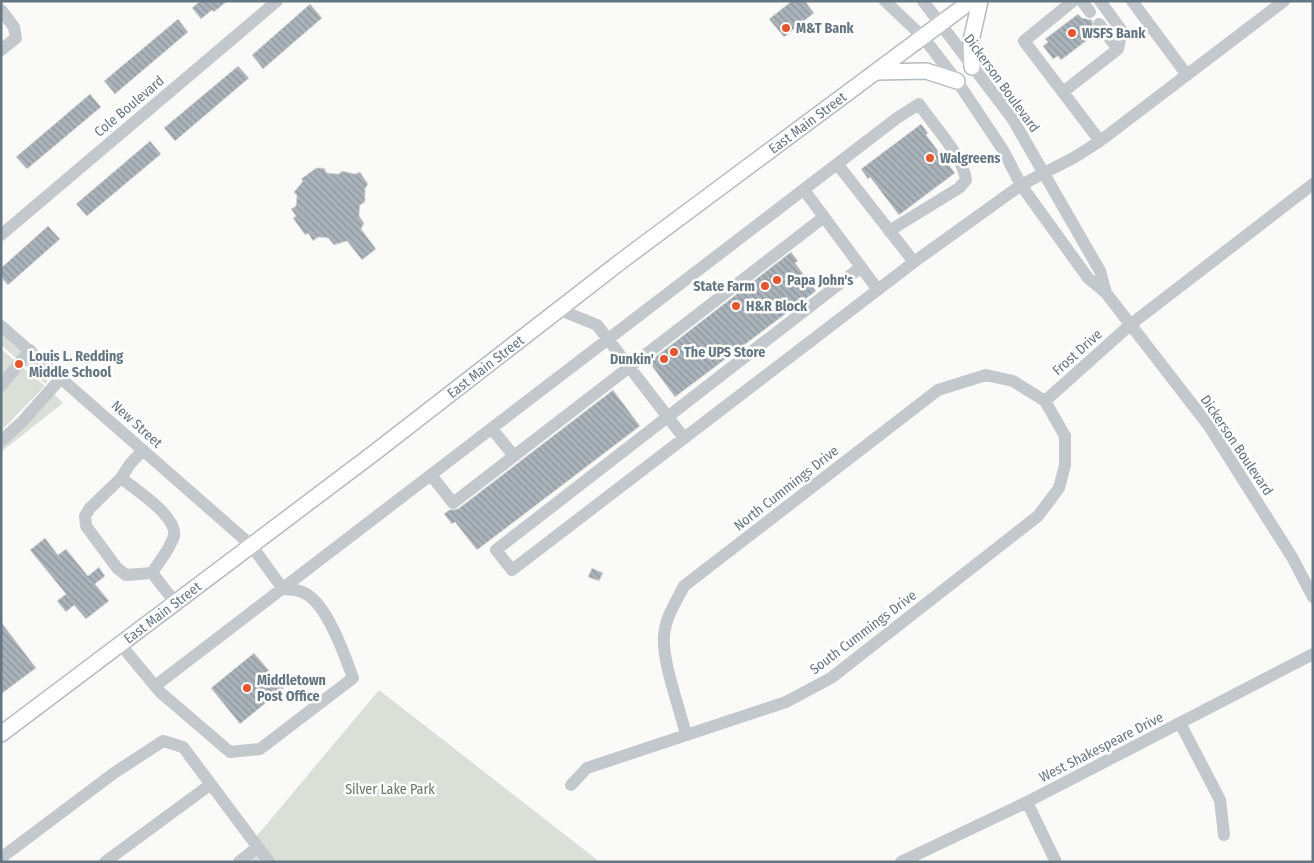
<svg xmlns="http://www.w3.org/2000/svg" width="1314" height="863" viewBox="0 0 1314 863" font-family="'Fira Sans Condensed',sans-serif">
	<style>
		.green { fill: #dadfd7 }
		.building { fill: url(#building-back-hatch); stroke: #dcdcda }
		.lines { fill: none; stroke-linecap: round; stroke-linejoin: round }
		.major-casing { stroke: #b5babe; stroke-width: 18 }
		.minor { stroke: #c3c8cc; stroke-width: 12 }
		.major { stroke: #fff; stroke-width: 15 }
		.poi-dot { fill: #e4572e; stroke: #fff; stroke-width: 2 }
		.labels { text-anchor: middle; stroke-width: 5; stroke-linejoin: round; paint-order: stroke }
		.poi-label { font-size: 14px; font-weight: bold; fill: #657683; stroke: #fff; text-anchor: start }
		.street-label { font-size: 14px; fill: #657683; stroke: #fff }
		.park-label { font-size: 14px; fill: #687a64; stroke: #fff }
	</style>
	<defs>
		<pattern id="building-back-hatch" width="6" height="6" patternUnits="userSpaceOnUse" patternTransform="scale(1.25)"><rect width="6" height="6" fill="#aab3b9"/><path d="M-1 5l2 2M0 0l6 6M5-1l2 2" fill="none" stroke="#8e969c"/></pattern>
	</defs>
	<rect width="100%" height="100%" fill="#fafaf8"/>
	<path class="green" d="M1,334L48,375L46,384L1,345Z
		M1,349L45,386L1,431Z
		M54,394L63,403L1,452V448L27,425Z
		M379,690L600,862H235Z"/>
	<path class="building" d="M200,1H227L214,12L212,10L201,19L192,8Z
		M792,1H805L814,13L784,37L769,19Z
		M310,4L322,18L263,69L252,55Z
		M1078,14L1082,18L1092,20L1093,29L1090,31L1094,35L1061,60L1058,56L1053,59L1043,46L1048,42L1045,39Z
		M178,19L188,32L115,94L104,81Z
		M238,66L249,78L175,141L164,128Z
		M90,94L101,107L27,169L16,157Z
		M921,124L928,133L926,135L955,173L899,215L870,177L868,179L861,169Z
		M150,141L161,154L87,216L76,204Z
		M316,168H324L327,173L339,174L342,171L355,174L360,172L368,184L365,189V202L360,205L359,216L364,223L361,229L376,249L362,260L347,241L334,245L328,238L318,237L313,241L308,233L305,235L293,218L296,216L291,209L296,206L297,196L294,192L303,181L301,179Z
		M48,226L60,239L8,285L1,277V268Z
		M791,252L798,261L795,263L816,291L675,397L649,362Z
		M613,390L640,426L477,550L455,522L452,524L444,514L449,510L458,509Z
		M45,538L58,555L66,549L88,576L99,567L105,576L95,584L109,601L86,619L74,605L66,612L57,601L66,594L30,550Z
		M592,568L603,573L599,581L588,577Z
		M1,622L36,668L1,694Z
		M254,653L284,688L240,724L211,688Z"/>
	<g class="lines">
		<g class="major-casing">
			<g id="major">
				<path d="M972,67L971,41L980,1"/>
				<path d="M877,72L926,71L957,81"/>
				<path id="s1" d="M1,734L374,453L624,259L971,1"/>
			</g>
		</g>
		<path class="minor" d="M885,1L923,37L957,81L1003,150L1021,185L1088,278L1106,293L1209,426L1292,557L1313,597
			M923,1L1012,118L1100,271L1106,293
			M1073,1L1024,41L1100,141
			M1082,1L1090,12
			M1132,1L1187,75
			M1,10L14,27L16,38L1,50
			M1099,24L1118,49
			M1063,92L1118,49L1122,31L1100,1
			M838,165L914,262
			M804,190L878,290
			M1,235L277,1
			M861,267L496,550L512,570L914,262L1021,185L1075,157L1100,141L1284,1
			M560,310L597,325L684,438
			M1,326L251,545L283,589C289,590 296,589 302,592C326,600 345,656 353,678L260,749L230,752L160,692L121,645
			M1,386L30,350
			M1045,401L1130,325L1313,184
			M492,429L514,456
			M1,441L22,422L62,377
			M431,475L453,503L824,217
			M121,478C135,489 178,517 174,536C170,549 159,562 152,573L126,575L117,568L86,526L85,516L90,508L121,478L130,464L143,450
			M152,573L175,602
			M155,686L897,118L919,104C933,125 963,156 966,180L959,188L889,231
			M1180,723L1220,800L1224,835
			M571,785L587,768L786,702L831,678L1038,516L1059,488L1065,465V436L1045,401L1013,381L986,375L938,390L684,586C676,602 665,618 664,636C662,662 680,709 686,735
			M1027,802L1056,862
			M1,858L114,773L163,741L183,747L269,862
			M105,862L211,784
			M239,862L258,847
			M901,862L1027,802L1313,654"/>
		<use href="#major" class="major"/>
	</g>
	<g class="poi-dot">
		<circle cx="786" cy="28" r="5"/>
		<circle cx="1072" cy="33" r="5"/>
		<circle cx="930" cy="158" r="5"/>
		<circle cx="777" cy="280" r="5"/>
		<circle cx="765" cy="286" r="5"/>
		<circle cx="736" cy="306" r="5"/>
		<circle cx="674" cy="352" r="5"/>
		<circle cx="664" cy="359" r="5"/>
		<circle cx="19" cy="364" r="5"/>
		<circle cx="247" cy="688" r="5"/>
	</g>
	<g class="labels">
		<g class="poi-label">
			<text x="796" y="33">M&amp;T Bank</text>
			<text x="1082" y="38">WSFS Bank</text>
			<text x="940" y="163">Walgreens</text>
			<text x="787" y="285">Papa John's</text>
			<text x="755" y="291" text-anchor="end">State Farm</text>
			<text x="746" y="311">H&amp;R Block</text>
			<text x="684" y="357">The UPS Store</text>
			<text x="29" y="361">Louis L. Redding<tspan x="29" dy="16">Middle School</tspan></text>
			<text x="654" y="364" text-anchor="end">Dunkin'</text>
			<text x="257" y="685">Middletown<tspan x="257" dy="16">Post Office</tspan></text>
		</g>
		<g class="street-label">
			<text transform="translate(1002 83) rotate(54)" y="5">Dickerson Boulevard</text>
			<text transform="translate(129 106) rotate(-40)" y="5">Cole Boulevard</text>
			<text dy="5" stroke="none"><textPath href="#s1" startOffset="1012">East Main Street</textPath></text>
			<text transform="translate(1077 352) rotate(-42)" y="5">Frost Drive</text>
			<text dy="5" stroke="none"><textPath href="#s1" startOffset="608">East Main Street</textPath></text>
			<text transform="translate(137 424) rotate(42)" y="5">New Street</text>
			<text transform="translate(1237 445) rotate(56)" y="5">Dickerson Boulevard</text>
			<text transform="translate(786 488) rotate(-38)" y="5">North Cummings Drive</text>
			<text dy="5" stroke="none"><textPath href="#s1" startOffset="202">East Main Street</textPath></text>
			<text transform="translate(863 632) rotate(-37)" y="5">South Cummings Drive</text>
			<text transform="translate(1101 747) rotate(-27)" y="5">West Shakespeare Drive</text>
		</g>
		<g class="park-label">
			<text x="390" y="794">Silver Lake Park</text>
		</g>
	</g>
	<rect width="1314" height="863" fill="none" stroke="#657683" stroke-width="5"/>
</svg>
